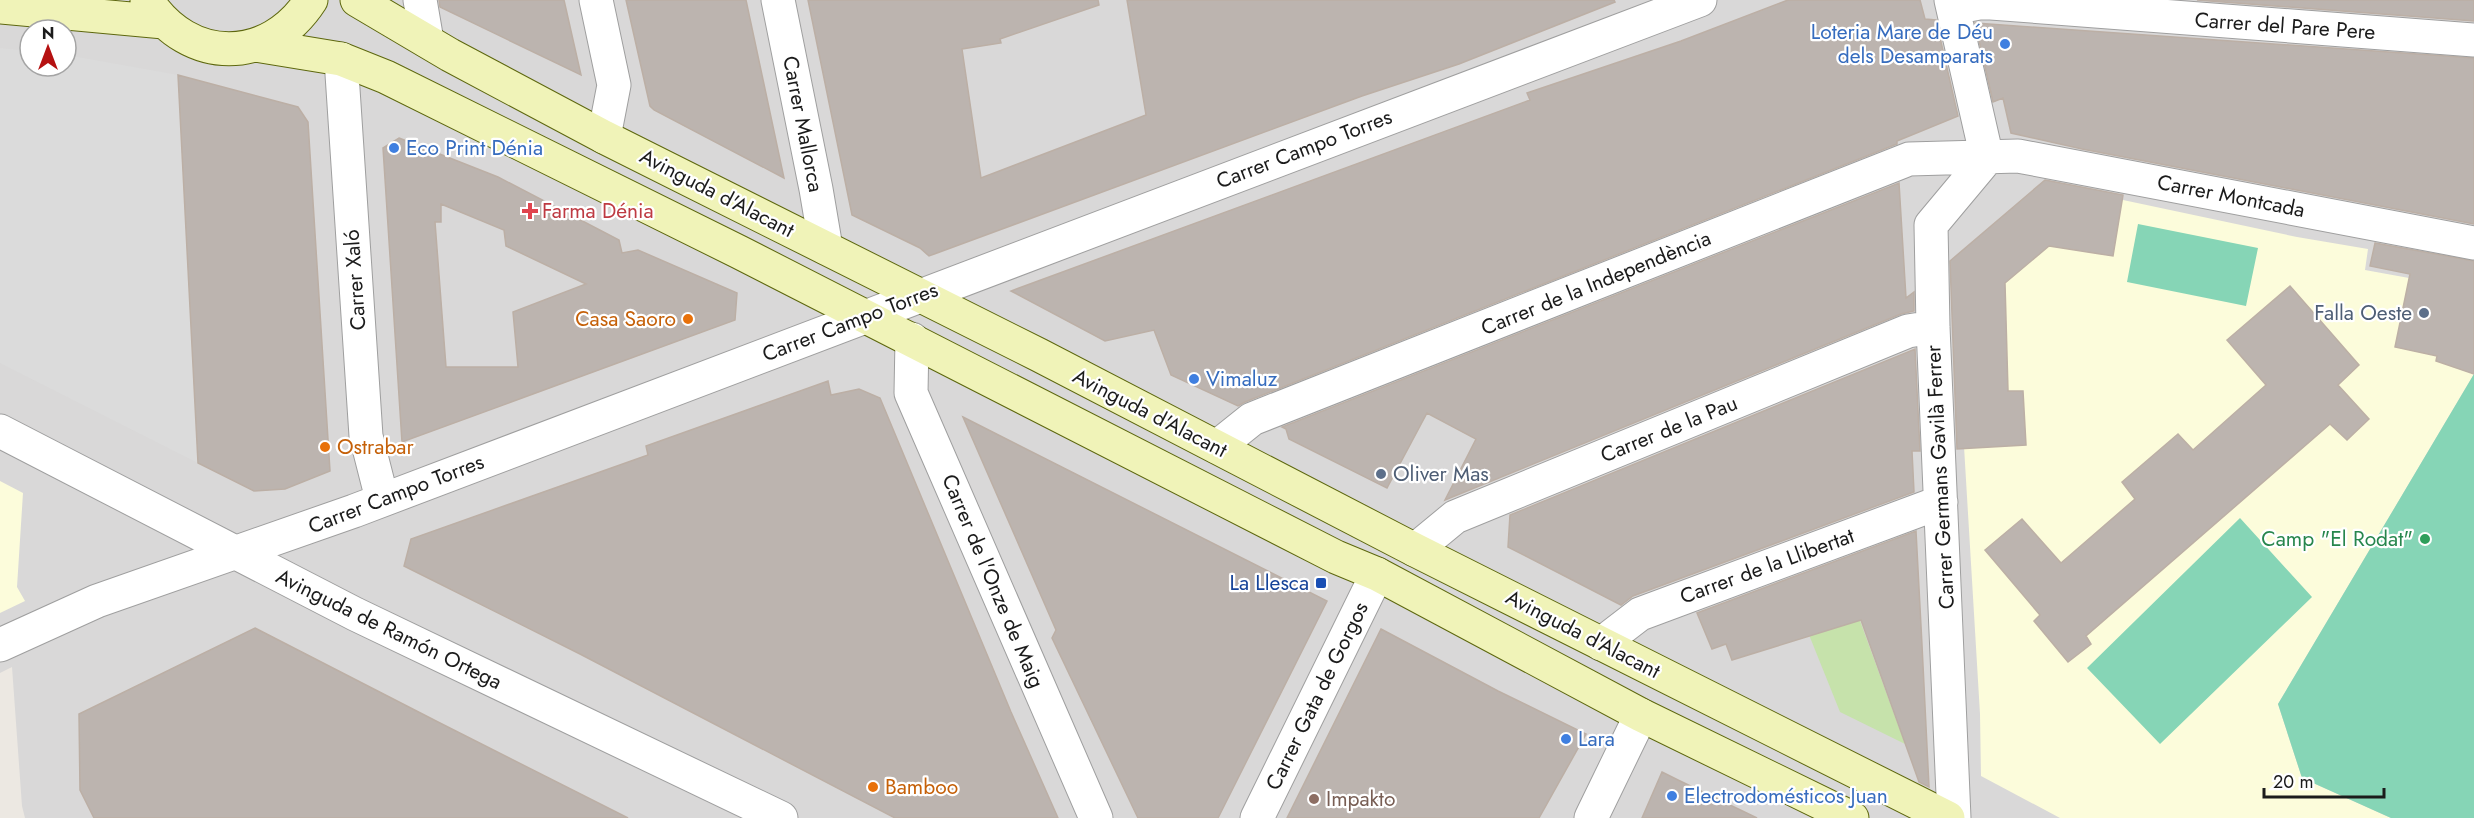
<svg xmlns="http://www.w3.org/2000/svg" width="2474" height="818" viewBox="0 0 2474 818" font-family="Jost,sans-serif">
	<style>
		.residential { fill: #d9d8d8; fill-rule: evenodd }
		.education { fill: #fcfcdb }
		.grass { fill: #c6e2ab }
		.pitch { fill: #86d5b6 }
		.parking { fill: #dbdbdb }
		.building { fill: #bcb4af; stroke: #bcafa5; stroke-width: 1.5; fill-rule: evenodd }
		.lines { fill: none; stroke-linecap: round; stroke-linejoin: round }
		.street-casing { stroke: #9f9f9f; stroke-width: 35 }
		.secondary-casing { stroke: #5d670e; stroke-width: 35 }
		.street { stroke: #fff; stroke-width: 33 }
		.secondary { stroke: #f0f3b8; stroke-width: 33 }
		.shop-dot { fill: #3f7fe0; stroke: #fff; stroke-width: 2 }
		.health-dot { fill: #e0444e; stroke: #fff; stroke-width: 2 }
		.service-dot { fill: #5c6f8a; stroke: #fff; stroke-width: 2 }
		.food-dot { fill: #e8710a; stroke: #fff; stroke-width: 2 }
		.leisure-dot { fill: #2e9e5b; stroke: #fff; stroke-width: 2 }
		.transit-dot { fill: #1a4fb4; stroke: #fff; stroke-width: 2 }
		.education-dot { fill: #8d6e63; stroke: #fff; stroke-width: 2 }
		.labels { text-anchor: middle; stroke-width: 4.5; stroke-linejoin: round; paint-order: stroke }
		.street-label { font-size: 21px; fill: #1b1b1b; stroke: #fff }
		.shop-label { font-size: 21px; fill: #366cbe; stroke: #fff; text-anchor: start }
		.health-label { font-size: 21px; fill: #be3a42; stroke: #fff; text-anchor: start }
		.service-label { font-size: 21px; fill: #4e5e75; stroke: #fff; text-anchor: end }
		.food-label { font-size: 21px; fill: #c56008; stroke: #fff; text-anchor: start }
		.leisure-label { font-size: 21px; fill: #27864d; stroke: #fff; text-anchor: end }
		.transit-label { font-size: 21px; fill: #164399; stroke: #fff; text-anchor: end }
		.education-label { font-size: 21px; fill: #785e54; stroke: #fff; text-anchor: start }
	</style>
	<rect width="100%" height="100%" fill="#ece8e2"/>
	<path class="residential" d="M0,0H2474V818H25L22,806L12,667L0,673ZM30,30H66V66H30Z"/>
	<path class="education" d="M2036,188L2123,200L2297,237L2368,249L2365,270L2409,278L2395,347L2437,356L2436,361L2474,374L2278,704L2302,778L2391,818H2060L1981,776L1980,714L1958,346Z
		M0,481L23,493L17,587L25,601L0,613Z"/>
	<path class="grass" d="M1840,566L1905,744L1840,712L1789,585Z"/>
	<path class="pitch" d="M2138,224L2258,248L2246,306L2127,282Z
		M2474,374V818H2391L2302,778L2278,704Z
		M2240,518L2312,597L2160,744L2087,668Z"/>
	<path class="parking" d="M0,48L30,51V66H66V55L178,75L198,463L0,363Z"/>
	<path class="building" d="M439,0H564L581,75L440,7Z
		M626,0H746L784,178L654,110L650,106Z
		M808,0H1098L1099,5L1000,39L1001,43L962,49L981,178L1146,115L1127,0H1614L1615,2L1459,64L1362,96L929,256L920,248L852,215Z
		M1788,0H1920L1925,19L1936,20L1958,116L1897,141V144L1245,402L1238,406L1171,375L1154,330L1105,341L1011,291L1530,100L1527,93L1681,41Z
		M2197,0H2474V21Z
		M1975,23L2474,58V224L2082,149L2011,133L2003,98L1993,102Z
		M178,75L298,107L308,122L330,471L285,489L254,491L198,463Z
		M399,138L498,177L619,240L622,253L638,250L737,293L735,320L402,442L383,148ZM441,204L504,230L506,246L586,284L513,312L518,367H446L435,222H441Z
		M2045,180L2123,195L2113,256L2049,246L2005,283L2008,391H2023L2026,445L1957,449L1950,261Z
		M1899,183L1906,298L1914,292V311L1901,314L1445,500L1476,439L1427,413L1387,488L1289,439L1286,429L1282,427Z
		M2375,243L2474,261V374L2436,361L2437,356L2395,347L2410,274L2370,266Z
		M2290,286L2359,365L2338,385L2369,419L2347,440L2330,424L2086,636L2091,644L2068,662L2034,621L2040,615L1985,550L2022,519L2061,563L2135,499L2122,482L2178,434L2193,450L2266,385L2227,340Z
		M1915,349L1920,451H1912L1914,492L1633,596L1621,605L1508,547L1510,515Z
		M828,381L831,395L859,389L880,398L1011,712L1058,818H895L580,654L404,566L411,539L648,455L646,446Z
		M963,417L1327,601L1218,818H1138L1052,638L1056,630Z
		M1916,531L1922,645L1929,787L1919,782L1861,620L1732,660L1726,644L1712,649L1697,613Z
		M255,628L438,722L628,818H94L80,790L79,714Z
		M1381,629L1498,691L1586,734L1539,818H1287Z
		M1662,772L1678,780L1757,818H1642Z"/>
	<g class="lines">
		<g class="street-casing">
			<path id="street" d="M420,0L427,41
				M596,0L614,85L604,137
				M778,0L816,189L826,248
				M1951,0L1987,158
				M1953,8L1979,3H1991L2474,40
				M341,59L366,436L382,499
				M912,339L911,393L1096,818
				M0,431L355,614L781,818
				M1217,447L1252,419L1909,159L2018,156L2474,243
				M1415,550L1455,517L1908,331L1933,327
				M1601,644L1640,614L1941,502
				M0,645L97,601L354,511L1700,0
				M1257,818L1377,574
				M1591,818L1641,715
				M1954,818L1933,327L1931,225L1987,158"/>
		</g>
		<g class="secondary-casing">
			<path id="secondary" d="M147,0C189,65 269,65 311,0
				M357,0L450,55L604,137L1039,355L1415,550L1948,818
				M0,7L164,22
				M256,45L341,59L386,77L739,252L1336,557L1377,574L1641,715L1852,818"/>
		</g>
		<use href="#street" class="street"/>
		<use href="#secondary" class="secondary"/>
	</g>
	<g class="shop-dot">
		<circle cx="2005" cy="44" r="6"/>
		<circle cx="394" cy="148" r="6"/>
		<circle cx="1194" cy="379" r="6"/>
		<circle cx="1566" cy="739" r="6"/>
		<circle cx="1672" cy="796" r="6"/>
	</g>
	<path class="health-dot" d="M527 202h6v6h6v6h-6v6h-6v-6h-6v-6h6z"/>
	<g class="service-dot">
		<circle cx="2424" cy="313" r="6"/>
		<circle cx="1381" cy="474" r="6"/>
	</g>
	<g class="food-dot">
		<circle cx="688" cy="319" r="6"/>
		<circle cx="325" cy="447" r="6"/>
		<circle cx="873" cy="787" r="6"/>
	</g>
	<circle class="leisure-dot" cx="2425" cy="539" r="6"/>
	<rect class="transit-dot" x="1315" y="577" width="12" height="12" rx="3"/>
	<circle class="education-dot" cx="1314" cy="799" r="6"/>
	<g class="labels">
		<g class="street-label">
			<text transform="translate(2285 26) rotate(4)" y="7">Carrer del Pare Pere</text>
			<text transform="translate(803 124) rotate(79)" y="7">Carrer Mallorca</text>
			<text transform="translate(1304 149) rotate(-21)" y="7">Carrer Campo Torres</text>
			<text transform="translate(717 193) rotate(27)" y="7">Avinguda d'Alacant</text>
			<text transform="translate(2231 196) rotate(11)" y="7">Carrer Montcada</text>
			<text transform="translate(355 280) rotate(-94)" y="7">Carrer Xaló</text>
			<text transform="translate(1596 283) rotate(-22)" y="7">Carrer de la Independència</text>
			<text transform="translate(850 322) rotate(-21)" y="7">Carrer Campo Torres</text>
			<text transform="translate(1150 413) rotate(27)" y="7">Avinguda d'Alacant</text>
			<text transform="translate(1669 429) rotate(-22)" y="7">Carrer de la Pau</text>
			<text transform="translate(1940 477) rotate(-93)" y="7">Carrer Germans Gavilà Ferrer</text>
			<text transform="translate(396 494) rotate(-21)" y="7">Carrer Campo Torres</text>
			<text transform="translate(1767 566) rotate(-20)" y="7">Carrer de la Llibertat</text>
			<text transform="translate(993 581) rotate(67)" y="7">Carrer de l'Onze de Maig</text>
			<text transform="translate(389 629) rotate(26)" y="7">Avinguda de Ramón Ortega</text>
			<text transform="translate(1583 634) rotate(27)" y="7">Avinguda d'Alacant</text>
			<text transform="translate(1317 696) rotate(-64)" y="7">Carrer Gata de Gorgos</text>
		</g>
		<g class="shop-label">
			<text x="1993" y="39" text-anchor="end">Loteria Mare de Déu<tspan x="1993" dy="24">dels Desamparats</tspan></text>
			<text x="406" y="155">Eco Print Dénia</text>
			<text x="1206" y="386">Vimaluz</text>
			<text x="1578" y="746">Lara</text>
			<text x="1684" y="803">Electrodomésticos Juan</text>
		</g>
		<g class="health-label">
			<text x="542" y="218">Farma Dénia</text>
		</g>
		<g class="service-label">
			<text x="2412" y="320">Falla Oeste</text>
			<text x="1393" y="481" text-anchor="start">Oliver Mas</text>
		</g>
		<g class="food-label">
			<text x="676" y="326" text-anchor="end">Casa Saoro</text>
			<text x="337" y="454">Ostrabar</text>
			<text x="885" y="794">Bamboo</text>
		</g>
		<g class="leisure-label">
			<text x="2413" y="546">Camp "El Rodat"</text>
		</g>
		<g class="transit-label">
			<text x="1309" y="590">La Llesca</text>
		</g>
		<g class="education-label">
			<text x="1326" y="806">Impakto</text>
		</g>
	</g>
	<g transform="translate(48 48)"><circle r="28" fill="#ffffff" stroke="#a4a4a4" stroke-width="1.5"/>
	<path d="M0-4.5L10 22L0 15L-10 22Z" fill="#b51111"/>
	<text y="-9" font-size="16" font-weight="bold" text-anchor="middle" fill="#1b1b1b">N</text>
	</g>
	<path d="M2264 788v9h120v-9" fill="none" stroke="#1b1b1b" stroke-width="3"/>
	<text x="2273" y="788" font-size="18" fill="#1b1b1b" stroke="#ffffff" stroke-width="4.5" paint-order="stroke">20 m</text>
</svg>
